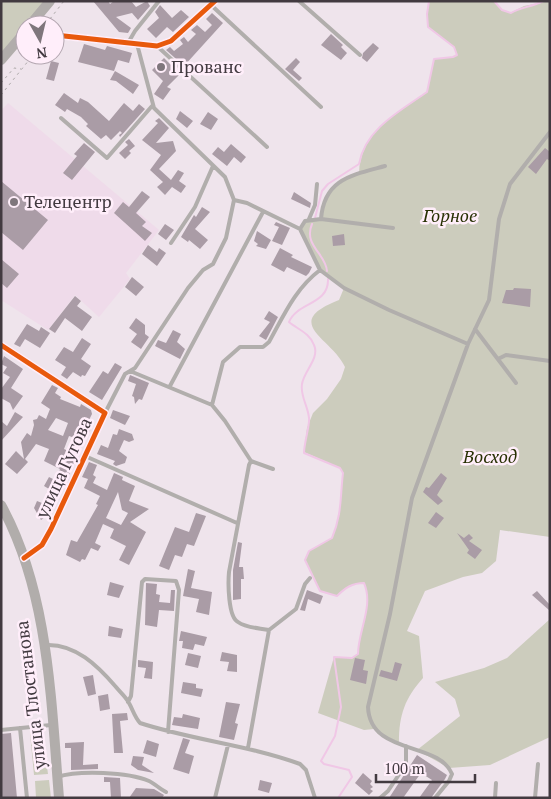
<svg xmlns="http://www.w3.org/2000/svg" width="551" height="799" viewBox="0 0 551 799" font-family="'PT Serif',serif">
	<style>
		.built { fill: #efdbea }
		.green { fill: #ccccbd }
		.lines { fill: none; stroke-linecap: round; stroke-linejoin: round }
		.stream { stroke: #f0c7e6; stroke-width: 2 }
		.building { fill: #aa9ca6; fill-rule: evenodd }
		.path { stroke: #aca8a8; stroke-width: 1; stroke-dasharray: 2.5 4; stroke-linecap: butt }
		.lane { stroke: #b1aeac; stroke-width: 4 }
		.street { stroke: #b1aeac; stroke-width: 7 }
		.secondary { stroke: #b1adab; stroke-width: 10 }
		.cycleway-casing { stroke: #ffeefa; stroke-width: 8 }
		.cycleway { stroke: #e8590c; stroke-width: 5 }
		.poi-dot { fill: #7f767c; stroke: #ffeefa; stroke-width: 2 }
		.labels { text-anchor: middle; stroke-width: 5; stroke-linejoin: round; paint-order: stroke }
		.poi-label { font-size: 18px; fill: #423a40; stroke: #ffeefa; text-anchor: start }
		.park-label { font-size: 18px; font-style: italic; fill: #273003; stroke: #ffeefa }
		.street-label { font-size: 18px; fill: #423a40; stroke: #ffeefa }
	</style>
	<rect width="100%" height="100%" fill="#efe4ec"/>
	<path class="built" d="M8,103L159,230L126,273L130,279L99,317L75,295L48,330L1,300V111Z"/>
	<path class="green" d="M1,1H50L30,25H25V32L1,60Z
		M429,1H494L502,10L510,13L524,6L550,1V537L500,530L496,561L482,573L463,577L425,591L407,631L419,636L423,678C405,698 399,715 399,742L378,734L374,729L364,730L318,713L334,657L352,658L358,654C359,631 374,605 364,583C352,583 345,588 337,596L320,591L305,560L309,551L332,538C342,514 340,498 343,473L340,468L304,452L307,428L313,413L327,399L341,379L345,367C332,338 280,323 339,300L344,288L320,270L300,229L305,221L321,219C329,189 329,185 359,174C360,131 396,115 427,92L434,59L453,57L457,55L454,47L428,27L427,14Z
		M550,619V737L490,765L449,768L417,750L460,716L455,699L435,682L484,668L507,658Z
		M42,729L48,774L34,775L30,733L32,730Z
		M49,780L51,798H36L35,781Z"/>
	<g class="lines">
		<path class="stream" d="M494,1L502,10L511,13C521,7 532,7 543,1
			M315,218L322,191L328,184L359,164C365,129 400,111 427,92L434,59L453,57L457,55L454,47L428,27L427,14L429,1
			M312,224C303,245 326,254 327,271
			M328,279C329,305 297,302 289,322C297,329 310,333 314,345C320,358 304,371 302,384C300,396 308,406 309,418C310,425 304,443 304,453L340,468L343,473C340,498 342,514 332,538L309,551L305,560L320,591L337,596C345,588 352,583 364,583C374,606 358,631 358,654L352,658L334,657L341,707L335,736L321,761L324,764L349,770L352,777L338,798"/>
	</g>
	<path class="building" d="M93,1H108L110,4L114,1H131L136,7L147,1L150,6L138,20L132,13L116,17L131,28L128,33L119,32Z
		M160,5L172,18L181,10L189,17L173,32L167,27L156,38L147,29L159,18L155,12Z
		M212,13L223,23L184,66L166,50L170,47L174,51L183,44L180,40L184,37L188,42L196,34L191,30L197,25L205,32L212,25L206,19Z
		M331,34L343,45L341,47L347,53L341,60L321,45Z
		M373,43L379,48L367,62L362,58L363,53Z
		M84,44L105,50L107,46L132,53L129,63L118,60L114,71L78,62Z
		M164,58L180,74L167,87L171,89L163,100L154,94L163,81L152,70Z
		M296,58L300,62L293,70L302,78L299,81L285,69Z
		M51,61L59,63L54,81L46,79Z
		M115,71L139,85L133,94L116,81L110,80Z
		M64,93L78,103L80,98L88,102L109,121L124,103L133,111L139,104L145,109L120,137L119,135L122,133L120,131L111,140L106,135L101,139L86,126L88,124L81,117L67,109L65,112L55,105Z
		M180,111L193,121L187,128L176,119Z
		M208,112L218,119L211,130L200,124Z
		M159,118L169,128L156,143L173,141L176,151L159,169L171,180L178,170L184,173L179,181L186,186L181,193L172,187L165,195L157,187L163,182L150,170L161,155L142,140L158,123L155,121Z
		M129,139L135,146L129,151L131,153L125,159L119,153L128,145L125,142Z
		M84,143L95,152L72,180L63,173L77,156L74,154Z
		M231,144L246,157L241,163L234,157L227,166L212,154L218,147L224,152Z
		M545,148L550,152V161L547,159L536,174L528,167Z
		M1,181L48,220L23,250L1,232Z
		M142,191L150,197L136,213L146,222L142,226L152,233L145,241L114,213L123,202L129,207Z
		M294,192L311,203L310,208L291,199Z
		M202,207L210,212L195,229L208,240L200,249L189,240L188,242L181,237L194,215L196,217Z
		M276,222L290,228L282,245L272,241L279,227L274,225Z
		M165,224L174,230L166,240L158,234Z
		M257,231L271,240L266,249L256,246L258,244L254,241Z
		M344,234L345,245L333,246L332,236Z
		M148,245L157,252L159,248L166,253L157,266L142,254Z
		M280,248L293,255L291,257L312,267L309,273L306,276L287,267L284,272L271,265Z
		M1,259L19,274L7,288L1,283Z
		M132,277L144,287L136,296L125,287Z
		M514,288L531,289L530,307L502,303L506,290H513Z
		M75,296L81,301L77,306L92,317L82,331L65,318L55,333L49,329Z
		M269,311L278,317L266,340L259,336L270,322L264,319Z
		M136,318L145,325V334L149,337L141,349L131,342L137,334L129,328Z
		M27,324L39,331L41,327L50,333L40,348L25,339L20,347L14,344Z
		M173,330L181,334L177,342L185,349L180,359L155,346L158,340L166,343Z
		M82,338L91,344L81,359L91,366L85,376L82,375L81,377L73,372L67,379L61,375L66,367L55,360L64,347L73,352Z
		M4,356L23,369L11,388L23,396L13,410L10,403L1,398V389L10,377L3,373L7,367L1,364Z
		M115,363L122,367L102,400L89,392L103,371L108,374Z
		M130,375L149,383L142,400L139,399L135,404L134,397L132,396L136,384L128,381Z
		M52,385L58,388L55,393L61,397L60,399L80,407L81,404L91,410L92,414L88,422L94,421L89,433L79,428L75,438L69,436L64,449L77,455L69,475L65,474L54,496L47,493L49,489L44,486L49,477L55,480L60,469L44,461L49,449L36,444L25,459L28,462L17,474L5,464L16,451L24,459L21,442L27,433L31,436L34,425L33,420L37,419L39,415L46,419L50,409L41,403ZM56,418L68,423L63,436L48,430Z
		M113,410L130,416L125,425L110,418Z
		M15,412L23,417L1,441V421L7,426Z
		M119,429L132,434L134,440L129,442L124,440L119,451L127,457L125,463L116,466L113,464L115,461L97,454L101,445L108,448L113,434L117,435Z
		M89,462L97,465L93,475L96,477L93,483L107,490L114,473L123,477L122,480L135,486L129,501L149,509L130,522L146,532L129,565L119,560L126,546L110,538L114,529L103,524L95,543L101,546L98,551L91,548L85,560L82,559L80,562L66,555L71,540L77,542L98,505L96,504L100,496L84,488L88,479L82,477ZM118,492L122,510L128,513L121,525L106,518Z
		M441,473L447,478L437,495L443,501L438,505L423,492L426,487L429,488Z
		M37,501L52,507L49,514L41,520L34,508Z
		M436,512L444,518L436,528L428,523Z
		M196,513L206,516L194,546L187,544L182,557L175,555L169,570L159,566L175,527L189,532Z
		M457,533L464,538L469,534L473,538L469,541L482,550L475,559L467,553L469,550Z
		M238,542L242,543L239,567H243L244,579H241V599L233,600V570Z
		M188,569L195,571L191,588L212,592L209,615L196,612L199,599L183,596Z
		M110,582L124,586L119,598L107,595Z
		M146,583L157,584L156,594L160,595L159,602L170,603L171,590H175L174,611L159,610L157,627L145,625Z
		M307,590L323,596L320,604L308,599L305,611L300,610Z
		M537,591L550,605V611L532,595Z
		M109,626L123,629L121,638L108,636Z
		M181,631L207,637L204,646L195,644L193,650L182,648L183,641H179Z
		M222,652L237,655V672L227,671L229,662L220,661Z
		M188,653L201,656L198,668L185,665Z
		M355,658L365,660L363,670L368,671L366,684L350,680Z
		M138,660L153,662L152,679L144,678L146,668L138,667Z
		M395,662L402,664L397,681L379,676L381,670L392,673Z
		M93,675L96,694L88,696L83,677Z
		M183,682L196,684V688L203,689L201,697L181,693Z
		M108,694L110,709L100,711L98,696Z
		M226,702L240,704L235,723L238,724L234,740L219,737Z
		M127,713L128,720L120,721L123,753H114L112,714Z
		M183,714L200,718L198,729L172,725L174,717L182,718Z
		M11,733L17,798H1V734Z
		M183,738L190,740L185,753L194,756L189,774L173,769Z
		M147,740L159,744L156,757L143,753Z
		M84,742L83,765L98,764V769L71,770V748H65V743Z
		M417,755L447,775L445,779L431,798H419L432,780L421,773L403,798H389Z
		M133,756L144,757L142,765L154,773L138,770L131,765Z
		M363,773L372,781L370,784L373,787L370,789L373,791L369,795L355,783Z
		M104,777L120,778L121,798H111L110,782H104Z
		M260,780L272,783L269,793L258,790Z
		M136,788L154,789L164,795L162,798H129Z"/>
	<g class="lines">
		<path class="path" d="M46,24L64,1
			M1,83L14,68L21,69
			M1,95L33,55"/>
		<path class="lane" d="M299,1L360,55
			M211,5L321,107
			M128,43L135,31L159,1
			M157,46L267,147
			M61,118L107,158L152,106
			M234,200L247,203L300,229L320,270L344,288L389,310L468,344
			M309,219L315,205L317,184
			M321,219L393,228
			M300,229L305,221L321,219C324,179 352,175 385,166
			M171,243L195,207L213,166
			M475,329L516,383
			M498,359L506,355L550,361
			M130,371L212,405L225,421L251,461L273,469
			M170,386L263,212
			M212,405L223,362L240,347H263L269,342C284,315 295,289 320,270
			M105,413L125,374L135,368L188,288L203,270L213,264L226,238L234,200L225,177L154,108L137,44
			M85,456L237,523
			M251,461L249,465L229,572C228,583 228,617 238,622C246,628 259,628 269,630L296,609L305,584L310,578
			M45,645C75,643 98,666 116,687C120,692 126,697 129,703C133,710 134,716 140,723C192,740 248,745 300,764L306,770L315,798
			M128,702L131,696L142,582L145,579L176,581L179,590L168,732
			M20,728L27,798
			M1,730L51,725
			M248,748L269,630
			M57,777C79,770 128,772 149,781C155,784 160,789 166,792
			M215,798L228,745
			M380,798L388,791L406,764V746
			M435,798L449,781L452,774C439,741 370,756 368,707L390,614L412,498L468,344L489,300L499,219L510,184L550,132
			M495,798L496,783
			M535,798L538,764"/>
		<path class="street" d="M55,35L157,46L171,41L215,1
			M1,345L105,413L51,529L42,545L24,558"/>
		<path class="secondary" d="M30,25L50,1
			M1,60L25,32
			M1,505C49,592 51,701 59,798"/>
		<g class="cycleway-casing">
			<path id="cycleway" d="M55,35L157,46L171,41L215,1
				M1,345L105,413L51,529L42,545L24,558"/>
		</g>
		<use href="#cycleway" class="cycleway"/>
	</g>
	<g class="poi-dot">
		<circle cx="161" cy="67" r="5"/>
		<circle cx="14" cy="202" r="5"/>
	</g>
	<g class="labels">
		<g class="poi-label">
			<text x="171" y="73">Прованс</text>
			<text x="24" y="208">Телецентр</text>
		</g>
		<g class="park-label">
			<text x="450" y="222">Горное</text>
			<text x="490" y="463">Восход</text>
		</g>
		<g class="street-label">
			<text transform="translate(64 468) rotate(-65)" y="6">улица Гугова</text>
			<text transform="translate(31 695) rotate(-97)" y="6">улица Тлостанова</text>
		</g>
	</g>
	<rect width="551" height="799" fill="none" stroke="#423a40" stroke-width="5"/>
	<g transform="translate(40 40) rotate(172)"><circle r="24" fill="#ffeefa" stroke="#b3a6b0"/>
	<path d="M0-4L9 19L0 12L-9 19Z" fill="#7f767c"/>
	<text y="-8" font-size="14" font-weight="bold" text-anchor="middle" fill="#423a40">N</text>
	</g>
	<path d="M376 774v8h99v-8" fill="none" stroke="#423a40" stroke-width="2.5"/>
	<text x="384" y="774" font-size="15" fill="#423a40" stroke="#ffeefa" stroke-width="4" paint-order="stroke">100 m</text>
</svg>
